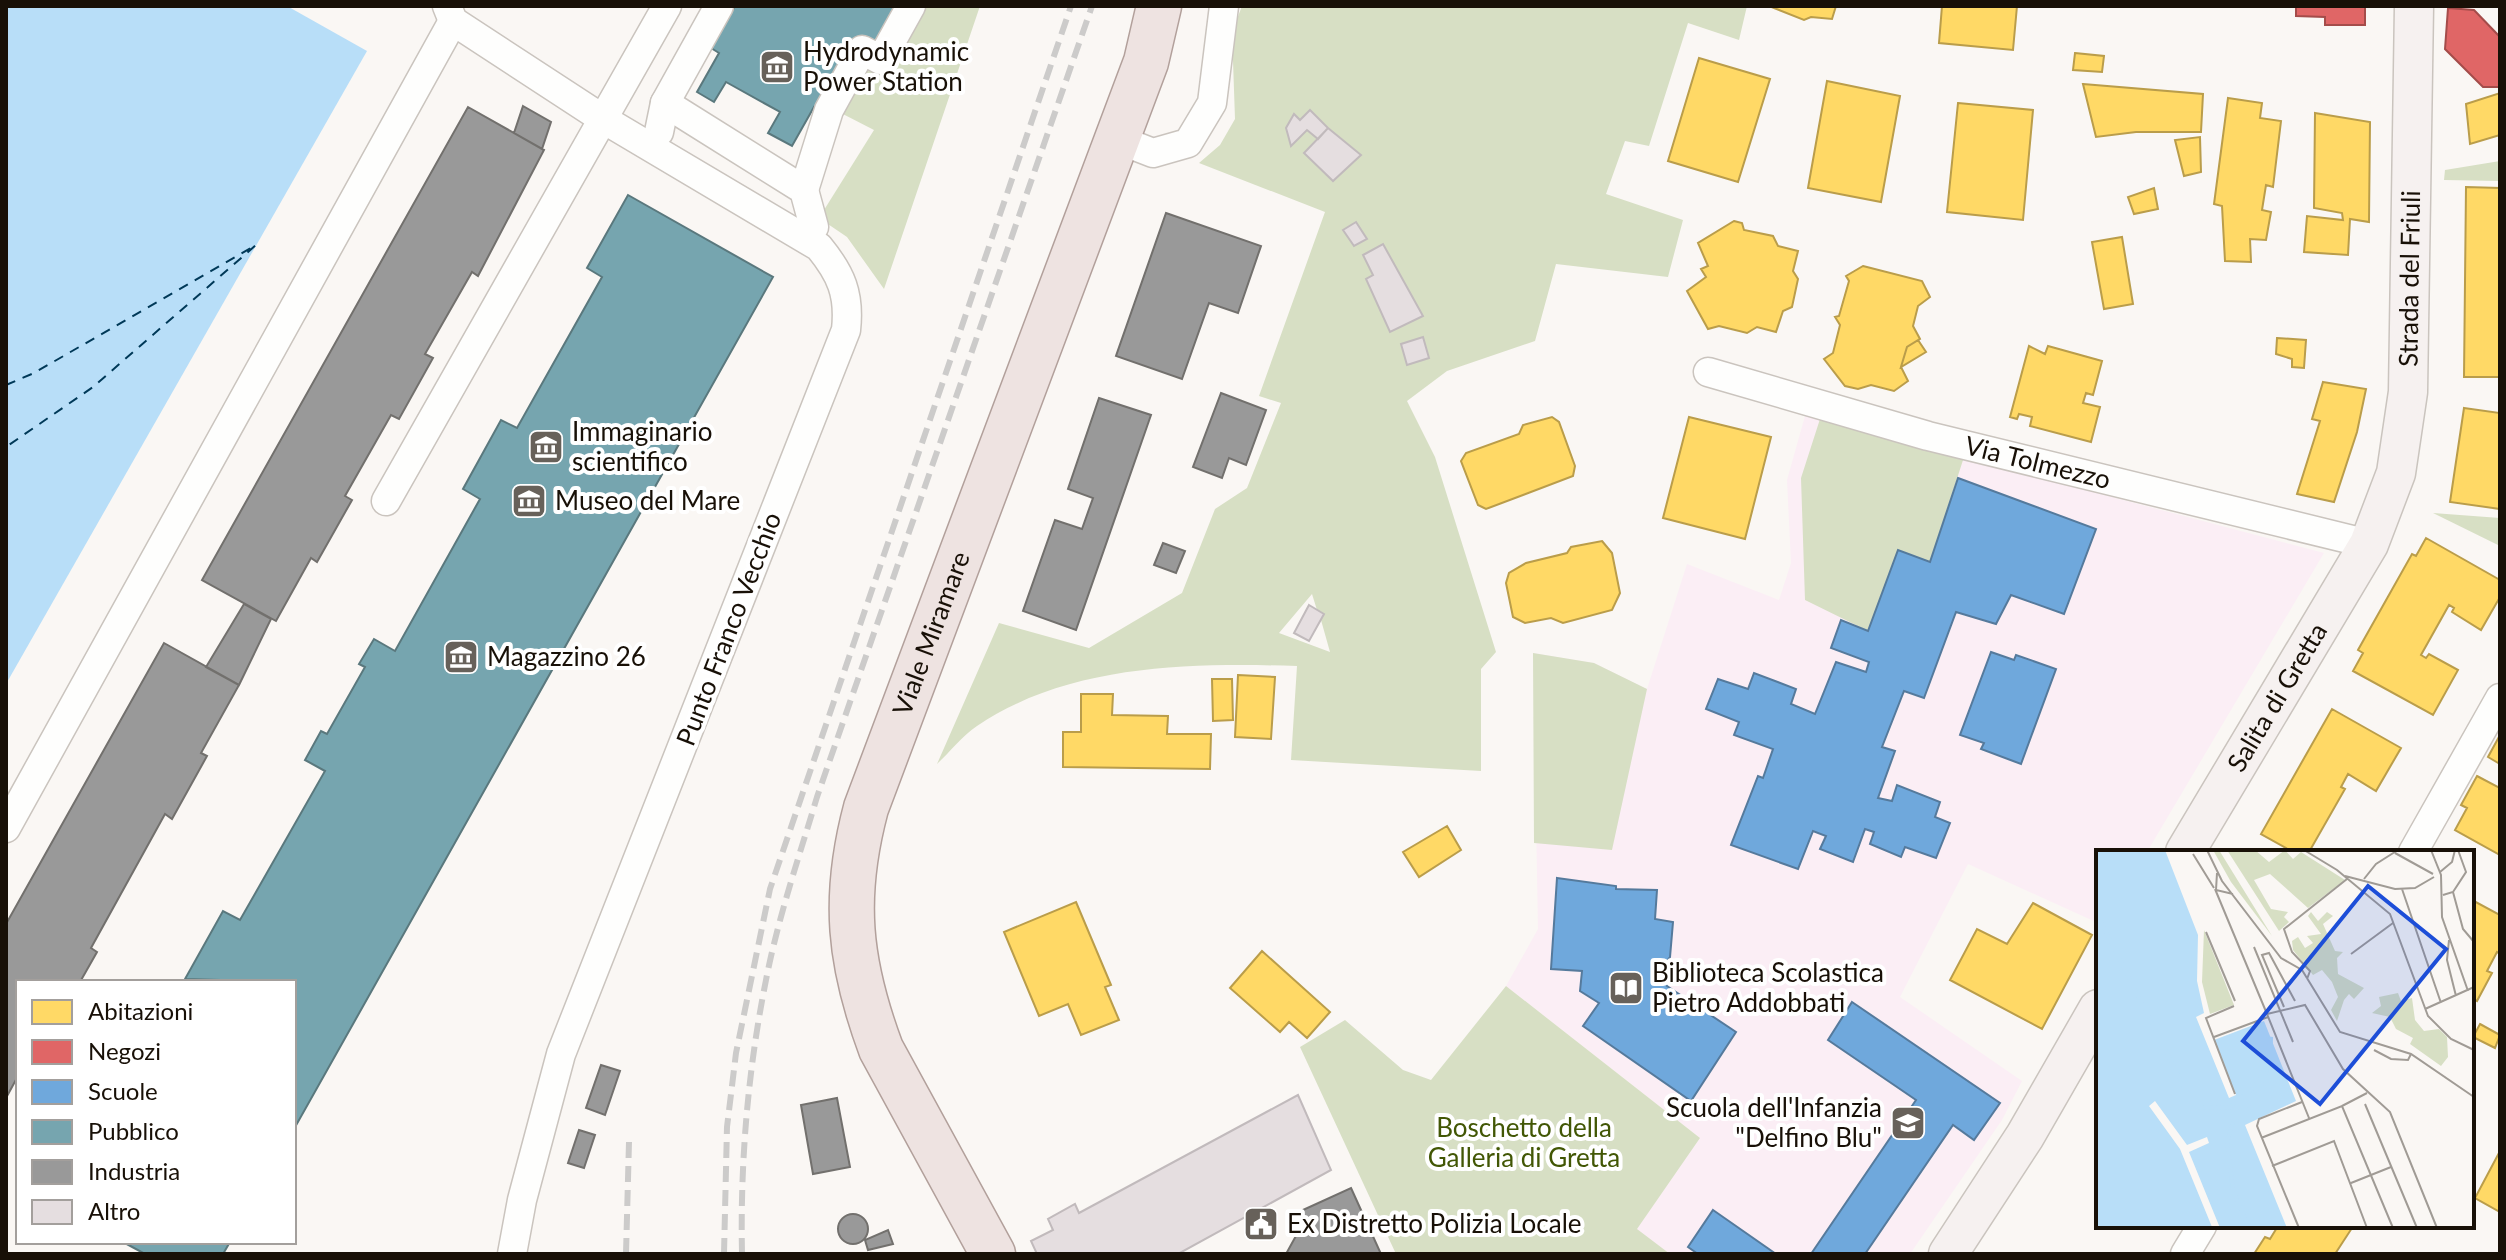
<svg xmlns="http://www.w3.org/2000/svg" width="2506" height="1260" viewBox="0 0 2506 1260" font-family="Lato,sans-serif">
	<style>
		.education { fill: #fbeef5 }
		.green { fill: #d7dfc4; fill-rule: evenodd }
		.water { fill: #b8def8 }
		.homes { fill: #ffd966; stroke: #ba9d4a; stroke-width: 2 }
		.shops { fill: #e06666; stroke: #a44c4a; stroke-width: 2 }
		.schools { fill: #6fa8dc; stroke: #557a9c; stroke-width: 2 }
		.public { fill: #76a5af; stroke: #5a787d; stroke-width: 2 }
		.industry { fill: #999; stroke: #72706d; stroke-width: 2 }
		.lines { fill: none; stroke-linecap: round; stroke-linejoin: round }
		.ferry { stroke: #003958; stroke-width: 2; stroke-dasharray: 10 8; stroke-linecap: butt }
		.building { fill: #e5dee0; stroke: #c1babc; stroke-width: 2 }
		.street-casing { stroke: #cac4be; stroke-width: 31 }
		.secondary-casing { stroke: #cac4be; stroke-width: 41 }
		.primary-casing { stroke: #b2a09b; stroke-width: 47 }
		.street { stroke: #fefefd; stroke-width: 28 }
		.secondary { stroke: #f6f1f0; stroke-width: 38 }
		.primary { stroke: #eee3e1; stroke-width: 44 }
		.rail { stroke: #cccbca; stroke-width: 6; stroke-dasharray: 16 8; stroke-linecap: butt }
		.labels { text-anchor: middle; stroke-width: 8; stroke-linejoin: round; paint-order: stroke }
		.poi-label { font-size: 26px; fill: #181007; stroke: #fff; text-anchor: start }
		.street-label { font-size: 26px; fill: #181007; stroke: #fff }
		.park-label { font-size: 26px; fill: #425705; stroke: #fff }
		.inset-river { fill: none; stroke: #b8def8; stroke-width: 4 }
		.inset-road { fill: none; stroke: #a09b95; stroke-width: 2 }
		.view { fill: #1d4ed8; fill-opacity: 0.15; stroke: #1d4ed8; stroke-width: 4 }
		.inset-edge { fill: none; stroke: #181007; stroke-width: 4 }
	</style>
	<rect width="100%" height="100%" fill="#faf7f4"/>
	<path class="education" d="M1805,416L2324,553L2147,852H2098V923L1968,864L1900,997L2022,1081L2002,1120L1910,1254H1670L1636,1230L1700,1138L1506,986L1538,929L1533,653L1594,663L1647,689L1687,564L1779,600L1791,563L1787,480Z"/>
	<path class="green" d="M918,6H980L884,289L847,237L819,218L874,130L837,111L864,58Z
		M1242,6H1747L1739,40L1688,23L1649,146L1625,141L1606,194L1683,220L1668,277L1556,264L1535,341L1447,371L1407,401L1435,457L1496,652L1481,669V771L1291,760L1297,666C1189,663 1069,664 977,726C962,736 950,752 937,764L999,623L1089,648L1182,593L1215,509L1247,488L1281,403L1259,396L1325,212L1199,163L1220,145L1235,119L1232,32ZM1312,594L1317,610L1324,614L1321,620L1330,652L1279,633Z
		M2500,161V181L2444,180L2445,170Z
		M1820,419L1964,457L1930,562L1898,550L1868,631L1805,600L1801,478Z
		M2433,513L2500,518V546Z
		M1533,653L1594,663L1647,689L1612,850L1534,843Z
		M1506,986L1700,1138L1637,1229L1670,1254H1396L1300,1047L1345,1020L1403,1070L1431,1080Z"/>
	<path class="water" d="M6,6H287L367,51L6,684Z"/>
	<path class="homes" d="M1769,6H1836L1832,19L1811,17L1804,20Z
		M1942,6H2017L2013,50L1939,43Z
		M2075,53L2104,56L2102,72L2073,70Z
		M1699,58L1770,79L1738,182L1668,161Z
		M1827,81L1900,96L1881,202L1808,188Z
		M2083,84L2203,94L2201,132H2136L2096,137Z
		M2500,93V135L2470,144L2466,104Z
		M2228,98L2262,103L2260,118L2281,121L2273,187L2266,185L2262,210L2271,212L2266,240L2250,239L2251,262L2225,261L2222,206L2214,204Z
		M1958,103L2033,110L2023,220L1947,212Z
		M2315,113L2370,122L2369,222L2350,219L2348,255L2304,252L2307,216L2343,220L2342,213L2314,208Z
		M2200,137L2201,172L2184,176L2175,140Z
		M2466,187L2500,188V377H2464Z
		M2154,188L2158,209L2134,214L2128,197Z
		M1734,221L1742,223L1744,230L1773,236L1778,246L1798,251L1793,271L1798,279L1792,307L1783,311L1776,332L1757,327L1747,333L1719,326L1708,329L1687,291L1706,277L1701,269L1708,266L1698,243Z
		M2122,237L2133,304L2104,309L2092,242Z
		M1863,266L1922,281L1930,297L1918,306L1913,326L1920,339L1907,347L1901,367L1908,381L1894,391L1871,385L1858,389L1845,386L1824,359L1833,353L1840,325L1835,317L1839,316L1849,281L1846,276Z
		M2277,338L2306,340L2304,368L2292,367V359L2276,354Z
		M1918,340L1926,352L1901,367L1907,347Z
		M2029,346L2045,354L2048,346L2102,361L2093,395L2086,393L2083,403L2100,407L2091,442L2030,426L2032,417L2019,414L2017,419L2010,417Z
		M2323,382L2366,389L2357,432L2334,502L2297,494L2320,421L2312,419Z
		M2464,408L2500,413V509L2450,502Z
		M1552,417L1559,422L1575,466L1573,476L1486,509L1478,505L1461,461L1466,453L1519,434L1523,425Z
		M1689,417L1771,437L1745,539L1663,518Z
		M2426,538L2500,580V597L2481,630L2452,612L2454,608L2449,605L2421,655L2426,658L2429,654L2458,670L2433,715L2353,671L2363,653L2358,650L2412,554L2416,556Z
		M1602,541L1612,553L1620,593L1612,610L1563,623L1551,618L1525,623L1513,617L1506,583L1509,573L1526,563L1567,553L1571,547Z
		M1238,675L1275,677L1271,739L1235,737Z
		M1212,679H1232L1233,720L1213,721Z
		M1081,694H1113L1112,715L1168,716L1167,734H1211L1210,769L1063,767V732H1081Z
		M2332,709L2401,748L2376,791L2348,774L2341,787L2345,789L2309,852H2293L2261,834Z
		M2500,735V764L2488,757Z
		M2477,776L2500,788V855L2455,830L2467,808L2461,805Z
		M1447,826L1461,850L1419,877L1403,852Z
		M2472,900L2500,915V954L2497,952L2487,971L2492,973L2477,1001L2472,998Z
		M1076,902L1111,985L1105,987L1119,1020L1081,1035L1068,1004L1039,1016L1004,932Z
		M2033,903L2092,935L2042,1029L1950,980L1977,929L2007,944Z
		M1262,951L1330,1012L1307,1038L1289,1022L1280,1032L1230,988Z
		M2480,1024L2500,1035L2495,1048L2473,1037Z
		M2500,1151V1212L2475,1198Z
		M2278,1226H2348L2352,1228L2335,1254H2254L2265,1237L2270,1239Z"/>
	<path class="shops" d="M2296,6H2365V25H2325V17L2296,16Z
		M2448,8L2474,10L2500,37V87H2483L2445,49Z"/>
	<path class="schools" d="M1958,478L2096,529L2064,614L2011,595L1996,624L1956,612L1924,698L1904,691L1882,747L1895,751L1878,798L1892,801L1897,785L1940,802L1935,817L1950,823L1936,858L1905,847L1901,857L1870,844L1874,832L1865,829L1853,862L1820,849L1826,836L1813,831L1798,869L1731,845L1758,776L1763,778L1773,749L1734,735L1739,722L1706,709L1718,679L1748,689L1754,673L1796,689L1791,704L1815,714L1836,662L1866,672L1869,662L1831,648L1841,620L1868,631L1898,550L1930,562Z
		M1991,652L2014,660L2016,655L2056,669L2021,764L1981,749L1984,743L1960,735Z
		M1557,878L1616,886V889L1657,890L1655,919L1673,922L1670,957L1666,962L1678,970L1667,986L1736,1032L1691,1101L1583,1026L1599,1003L1580,991L1582,971L1551,969Z
		M1852,1002L2000,1103L1974,1140L1953,1125L1865,1254H1811L1916,1100L1828,1040Z
		M1713,1210L1776,1254H1698L1688,1247Z"/>
	<path class="public" d="M735,6H895V22L819,110L814,107L792,146L768,133L780,112L726,82L714,102L697,92L719,53L711,48Z
		M628,195L773,277L294,1129V982L185,979L223,911L240,920L325,771L305,760L321,731L327,734L365,667L359,664L374,639L395,651L480,499L463,489L501,420L517,428L602,277L587,268Z
		M123,1242H230L223,1254H145Z"/>
	<path class="industry" d="M523,106L551,122L542,149L514,133Z
		M468,107L544,150L478,276L472,272L425,354L433,358L399,419L391,415L345,496L352,500L317,562L311,558L276,621L202,580Z
		M1166,213L1261,246L1238,313L1209,303L1182,379L1116,356Z
		M1221,393L1266,410L1246,465L1229,458L1222,478L1193,467Z
		M1099,398L1151,415L1076,630L1023,611L1055,520L1082,529L1093,498L1068,489Z
		M1163,543L1185,551L1176,573L1154,565Z
		M244,604L271,619L239,685L206,667Z
		M164,643L239,685L201,753L207,756L172,819L165,814L91,948L97,952L80,982H18V1076L6,1098V924Z
		M601,1065L620,1071L605,1115L586,1108Z
		M837,1098L850,1167L813,1174L801,1105Z
		M579,1130L595,1135L584,1168L568,1163Z
		M1351,1188L1381,1254H1286L1302,1225L1303,1210Z
		M838 1229a15 15 0 1 1 30 0a15 15 0 1 1-30 0Z
		M888,1230L893,1244L868,1250L865,1240Z"/>
	<g class="lines">
		<path class="ferry" d="M6,385L34,373L256,245L93,387L6,447"/>
	</g>
	<path class="building" d="M1310,110L1328,128L1318,139L1307,130L1291,146L1286,128L1294,114L1300,120Z
		M1328,128L1361,155L1333,181L1304,153Z
		M1356,222L1367,239L1354,246L1343,230Z
		M1383,244L1423,316L1390,332L1366,279L1373,275L1363,255Z
		M1423,337L1429,358L1407,365L1401,344Z
		M1309,605L1324,614L1309,641L1294,633Z
		M1298,1095L1331,1170L1178,1254H1037L1031,1241L1053,1230L1048,1219L1075,1204L1079,1213Z"/>
	<g class="lines">
		<g class="street-casing">
			<g id="street">
				<path d="M447,6L453,21L603,119L819,247C841,274 850,294 846,330L561,1054L522,1200L512,1254"/>
				<path d="M665,103L804,190L814,227"/>
				<path d="M659,132L665,103L719,6"/>
				<path d="M1117,139L1153,153L1188,143L1212,103L1224,6"/>
				<path d="M804,190L829,110L862,50L881,60L911,6"/>
				<path id="s1" d="M1708,372L1928,436L2369,544"/>
				<path d="M386,501L667,6"/>
				<path d="M6,828L453,21"/>
				<path d="M2413,852L2500,698"/>
				<path d="M2185,1254L2202,1226"/>
			</g>
		</g>
		<g class="secondary-casing">
			<g id="secondary">
				<path id="s2" d="M2185,852L2369,544L2396,473L2408,392L2414,6"/>
				<path d="M1948,1254L2025,1136L2098,1009"/>
			</g>
		</g>
		<g class="primary-casing">
			<g id="primary">
				<path id="s3" d="M993,1254L881,1049C849,963 842,898 866,808L1146,62L1159,6"/>
			</g>
		</g>
		<use href="#street" class="street"/>
		<use href="#secondary" class="secondary"/>
		<use href="#primary" class="primary"/>
		<path class="rail" d="M626,1254L629,1142
			M724,1254L727,1127L736,1053L770,889L1071,6
			M742,1254C740,1163 748,1069 766,980C778,918 799,857 817,797L1092,6"/>
	</g>
	<defs>
		<g id="museum-square" transform="scale(1.8)"><rect x="-9" y="-9" width="18" height="18" rx="4" fill="#67615a" stroke="#fff"/><path d="M0-6L6-3V-2H-6V-3ZM-5-1h2V3h-2ZM-1-1h2V3h-2ZM3-1h2V3H3ZM-6 4H6V6H-6Z" fill="#fff"/></g>
		<g id="library-square" transform="scale(1.8)"><rect x="-9" y="-9" width="18" height="18" rx="4" fill="#67615a" stroke="#fff"/><path d="M-6-4Q-3-5.5-.7-3.5V5Q-3 3-6 4ZM6-4Q3-5.5 .7-3.5V5Q3 3 6 4Z" fill="#fff"/></g>
		<g id="school-square" transform="scale(1.8)"><rect x="-9" y="-9" width="18" height="18" rx="4" fill="#67615a" stroke="#fff"/><path d="M0-5L7-2L0 1L-7-2ZM-4 1L0 2.5L4 1V4Q0 6-4 4Z" fill="#fff"/></g>
		<g id="civic-square" transform="scale(1.8)"><rect x="-9" y="-9" width="18" height="18" rx="4" fill="#67615a" stroke="#fff"/><path d="M-.6-6.5H3V-4.5H.6V-3L4-1V1h2V6H-6V1h2V-1L-.6-3ZM-1.2 2.5V6h2.4V2.5Z" fill="#fff"/></g>
	</defs>
	<g fill-rule="evenodd">
		<use href="#museum-square" x="777" y="67"/>
		<use href="#museum-square" x="546" y="447"/>
		<use href="#museum-square" x="529" y="501"/>
		<use href="#museum-square" x="461" y="657"/>
		<use href="#library-square" x="1626" y="988"/>
		<use href="#school-square" x="1908" y="1123"/>
		<use href="#civic-square" x="1261" y="1224"/>
	</g>
	<g class="labels">
		<g class="poi-label">
			<text x="803" y="61">Hydrodynamic<tspan x="803" dy="30">Power Station</tspan></text>
			<text x="572" y="441">Immaginario<tspan x="572" dy="30">scientifico</tspan></text>
			<text x="555" y="510">Museo del Mare</text>
			<text x="487" y="666">Magazzino 26</text>
			<text x="1652" y="982">Biblioteca Scolastica<tspan x="1652" dy="30">Pietro Addobbati</tspan></text>
			<text x="1882" y="1117" text-anchor="end">Scuola dell'Infanzia<tspan x="1882" dy="30">"Delfino Blu"</tspan></text>
			<text x="1287" y="1233">Ex Distretto Polizia Locale</text>
		</g>
		<g class="street-label">
			<text dy="9" stroke="none"><textPath href="#s2" startOffset="630">Strada del Friuli</textPath></text>
			<text dy="9" stroke="none"><textPath href="#s1" startOffset="342">Via Tolmezzo</textPath></text>
			<text transform="translate(729 629) rotate(-69)" y="9">Punto Franco Vecchio</text>
			<text dy="9" stroke="none"><textPath href="#s3" startOffset="666">Viale Miramare</textPath></text>
			<text dy="9" stroke="none"><textPath href="#s2" startOffset="180">Salita di Gretta</textPath></text>
		</g>
		<g class="park-label">
			<text x="1524" y="1137">Boschetto della<tspan x="1524" dy="30">Galleria di Gretta</tspan></text>
		</g>
	</g>
	<g transform="translate(2096 850)">
		<rect width="378" height="378" fill="#faf7f4"/>
		<path d="M117,0H123L176,86L135,32ZM131,0H159L173,12L189,0L197,9L205,2L249,30L212,58L174,24L158,30L175,59L192,62L188,67L193,72L183,81ZM215,62L222,71L231,62L237,66L227,74L239,101L247,102L241,108L242,124L268,138L258,149L253,144L248,150L241,171L235,160L242,147L236,132L226,120L217,125L197,100L196,91L202,87L209,98L217,93L211,86L225,84L212,66ZM108,80L138,155L114,164L106,132ZM302,143L305,151L316,148L319,170L328,181L343,179L351,187L352,207L345,216L314,194L317,188L300,179L294,167L276,163L285,156L283,147Z" fill="#d7dfc4"/>
		<path d="M0,0H69L102,85L101,131L108,163L100,167L133,248L140,245L118,190L168,171L200,251L149,275L191,378H0Z" fill="#b8def8"/>
		<path d="M59,251L91,295L111,287L113,293L93,302L124,378L116,377L84,299L53,256Z" fill="#faf7f4"/>
		<path class="inset-river" d="M0,62L90,241L106,257L133,258L155,240L167,225L175,187L174,223L167,239L138,269L131,292L137,340L153,378"/>
		<path class="inset-road" d="M111,0L126,31L185,108L206,120L244,182L315,204L378,247M208,0L241,20L294,64L332,166L355,189L378,200M335,0L345,25L346,67L372,141M299,3L337,24M97,4L118,38M344,22L356,12L359,0M121,23L120,40L137,44M249,26L299,39L319,38L338,27M268,29L280,14L302,0M119,39L171,164M306,39L345,153M357,42L367,79L378,92M347,45L357,42L370,22L362,0M110,82L139,151M353,90L351,110L360,146M158,97L197,192M255,104L297,73M211,129L214,121L196,102L188,79L251,29M138,156L110,168L139,244M188,157L166,105L173,103L199,151M329,159L378,137M171,164L209,155L247,219L294,262L341,378M171,164L213,268M118,187L172,167M278,200L295,209L312,210L315,204M269,254L321,378M246,256L271,243M165,288L246,256L297,378M176,316L238,291L271,378M255,333L295,317M203,378L161,276L163,269L206,252"/>
		<path class="view" d="M272,36L350,99L224,254L147,191Z"/>
		<rect width="378" height="378" class="inset-edge"/>
	</g>
	<rect width="2506" height="1260" fill="none" stroke="#181007" stroke-width="16"/>
	<rect x="16" y="980" width="280" height="264" fill="#ffffff" stroke="#a39f9c" stroke-width="2"/>
	<rect x="32" y="1000" width="40" height="24" fill="#ffd966" stroke="#a39f9c" stroke-width="2"/>
	<text x="88" y="1020" font-size="24" fill="#181007">Abitazioni</text>
	<rect x="32" y="1040" width="40" height="24" fill="#e06666" stroke="#a39f9c" stroke-width="2"/>
	<text x="88" y="1060" font-size="24" fill="#181007">Negozi</text>
	<rect x="32" y="1080" width="40" height="24" fill="#6fa8dc" stroke="#a39f9c" stroke-width="2"/>
	<text x="88" y="1100" font-size="24" fill="#181007">Scuole</text>
	<rect x="32" y="1120" width="40" height="24" fill="#76a5af" stroke="#a39f9c" stroke-width="2"/>
	<text x="88" y="1140" font-size="24" fill="#181007">Pubblico</text>
	<rect x="32" y="1160" width="40" height="24" fill="#999999" stroke="#a39f9c" stroke-width="2"/>
	<text x="88" y="1180" font-size="24" fill="#181007">Industria</text>
	<rect x="32" y="1200" width="40" height="24" fill="#e5dee0" stroke="#a39f9c" stroke-width="2"/>
	<text x="88" y="1220" font-size="24" fill="#181007">Altro</text>
</svg>
